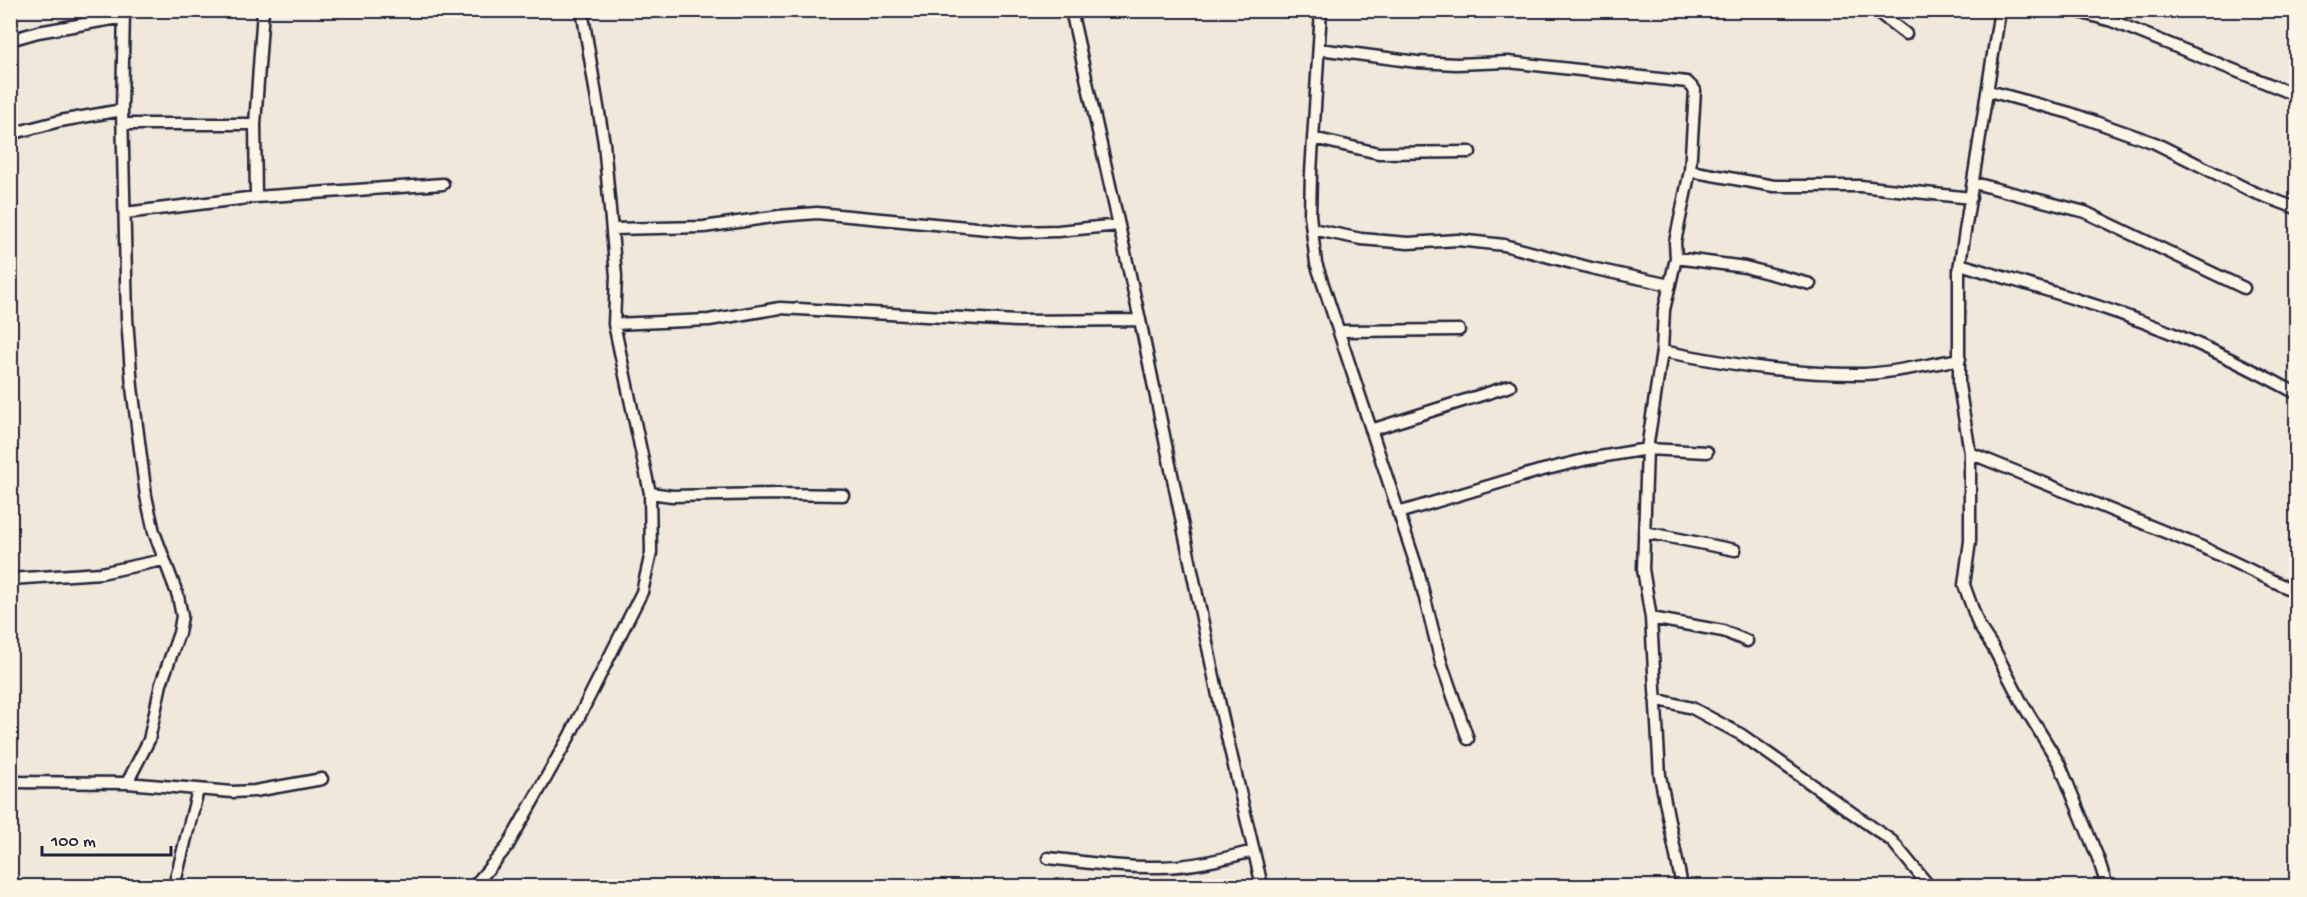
<svg xmlns="http://www.w3.org/2000/svg" width="2307" height="897" viewBox="0 0 2307 897" font-family="'Gochi Hand',sans-serif">
	<style>
		.lines { fill: none; stroke-linecap: round; stroke-linejoin: round }
		.minor-casing { stroke: #22223b; stroke-width: 15 }
		.minor { stroke: #fcf5e5; stroke-width: 10 }
	</style>
	<rect width="100%" height="100%" fill="#efe8db"/>
	<filter id="ink" filterUnits="userSpaceOnUse"><feTurbulence type="fractalNoise" baseFrequency=".0167" numOctaves="2"/><feDisplacementMap in="SourceGraphic" scale="12" xChannelSelector="R" yChannelSelector="G"/><feConvolveMatrix kernelMatrix="1 2 1 2 8 2 1 2 1" color-interpolation-filters="sRGB"/></filter>
	<g filter="url(#ink)">
		<g class="lines">
			<g class="minor-casing">
				<path id="minor" d="M124,10L122,110L127,318L132,387L146,496L154,532L178,596L182,616L179,633L161,684L149,740L127,783
					M1071,10L1140,320L1222,715L1262,886
					M1321,10L1311,173L1310,215L1316,263L1418,571L1441,662L1468,739
					M1875,10L1906,34
					M2000,10L1959,269V385L1970,453V541L1964,585L1979,626L1994,649L2022,703L2060,765L2098,858L2107,886
					M2072,10L2112,21L2296,95
					M10,40L38,32L124,17
					M1319,49L1417,62L1456,64L1508,62L1687,82L1695,90L1690,171L1675,242L1676,258L1664,310L1662,351L1647,449L1643,569L1651,618L1660,776L1682,886
					M1989,91L2070,113L2155,143L2253,192L2296,208
					M123,124H255
					M10,134L60,121L122,110
					M1313,138L1378,153L1470,152
					M1690,171L1774,186H1860L1971,198
					M1974,183L2085,212L2244,288
					M256,197L255,124L263,10
					M125,213L256,197L443,184
					M612,229L704,227L779,216L817,213L1020,232L1058,231L1119,225
					M1312,229L1361,239L1408,243L1458,240L1504,245L1591,268L1670,285
					M1676,258L1745,267L1810,284
					M1960,264C2034,287 2110,307 2181,337C2221,353 2259,373 2296,393
					M614,324L709,320L780,308L1017,321L1140,320
					M1340,331L1459,330
					M1662,351C1728,364 1796,375 1864,374C1894,373 1929,364 1960,359
					M1371,430L1510,386
					M1970,453L2202,547L2296,592
					M650,493L672,496L777,494L843,495
					M1398,513L1539,471L1588,459L1647,449L1707,452
					M1644,532L1735,550
					M10,579L101,573L163,560
					M1651,618L1723,631L1747,641
					M1655,699L1692,708L1742,735L1892,841L1929,886
					M10,782L127,783L232,792L255,791L322,779
					M1048,858C1085,862 1121,868 1158,867C1191,867 1222,859 1254,851
					M174,886L198,790
					M474,886L507,847L569,737L642,592L651,553L650,493L614,324L616,276L604,143L582,10"/>
			</g>
			<use href="#minor" class="minor"/>
		</g>
	</g>
	<rect width="2307" height="897" fill="none" stroke="#fcf5e5" stroke-width="36"/>
	<rect x="18" y="18" width="2271" height="861" fill="none" stroke="#22223b" stroke-width="2" filter="url(#ink)"/>
	<path d="M42 846v9h129v-9" fill="none" stroke="#22223b" stroke-width="3"/>
	<text x="51" y="846" font-size="18" fill="#22223b" stroke="#fcf5e5" stroke-width="4.5" paint-order="stroke">100 m</text>
</svg>
